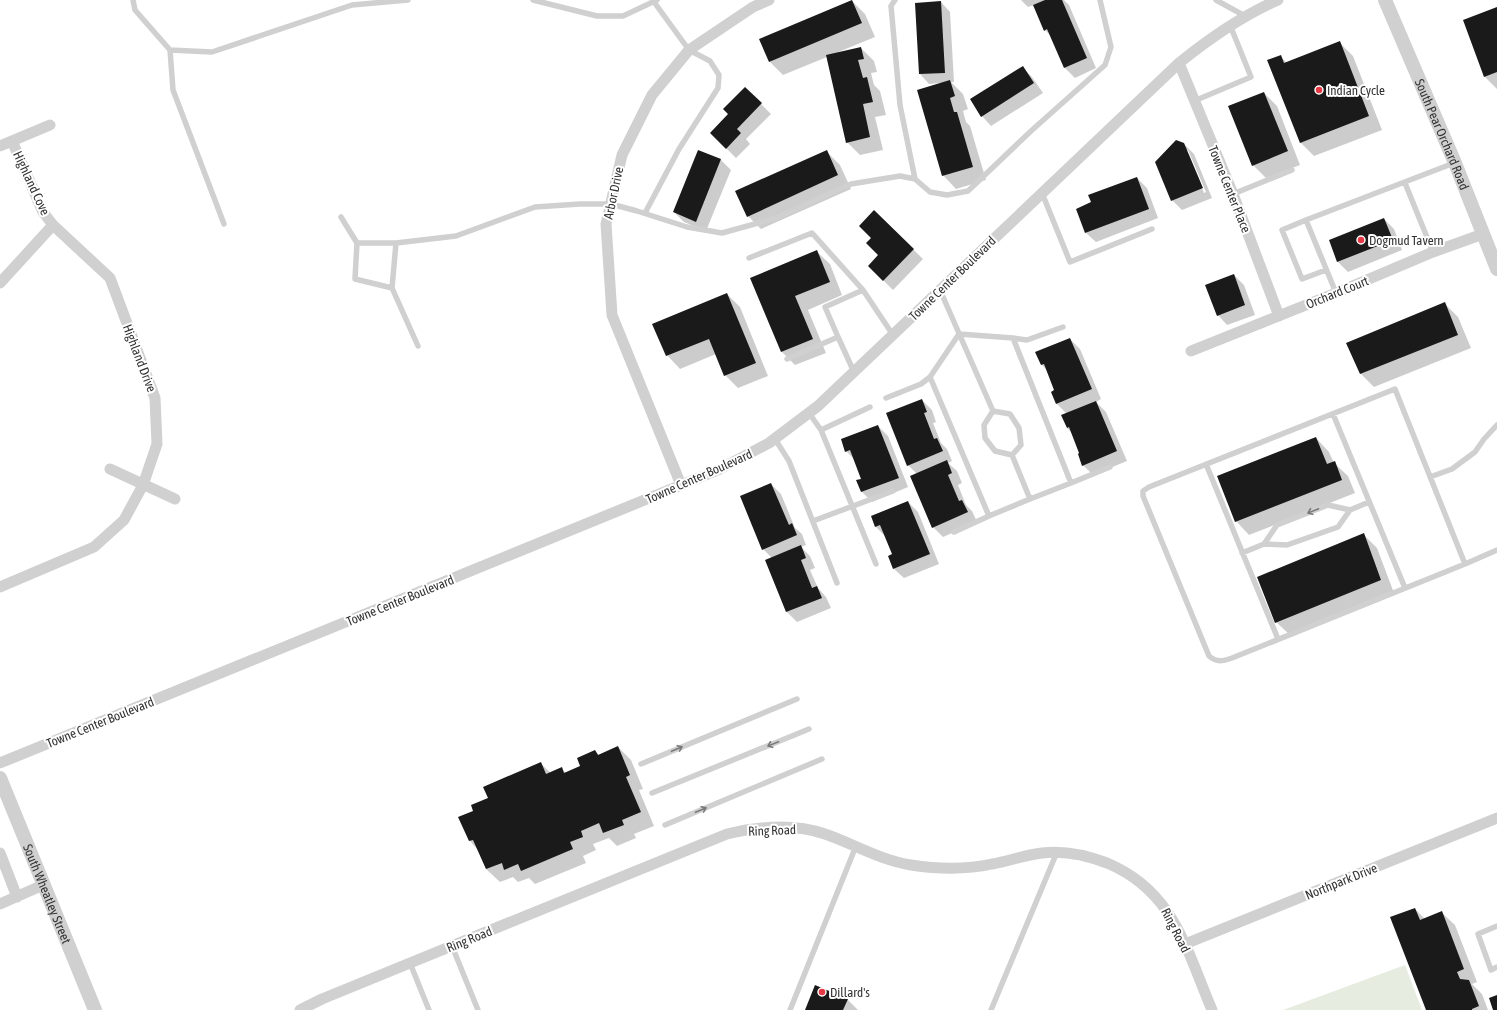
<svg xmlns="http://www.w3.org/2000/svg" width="1497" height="1010" viewBox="0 0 1497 1010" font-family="'Asap Condensed',sans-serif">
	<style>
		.green { fill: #e6ecdf }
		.shadow { fill: #0003; fill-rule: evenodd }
		.building { fill: #1a1a1a }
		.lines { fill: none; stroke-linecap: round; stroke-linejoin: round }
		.service { stroke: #d0d0d0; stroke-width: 5.5 }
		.minor { stroke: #d0d0d0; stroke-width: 11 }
		.tertiary { stroke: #d0d0d0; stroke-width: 14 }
		.oneway { stroke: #7a7a7a }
		.poi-dot { fill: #e63946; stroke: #fff; stroke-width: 1.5 }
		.labels { text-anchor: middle; stroke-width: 4; stroke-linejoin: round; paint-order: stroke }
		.poi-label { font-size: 13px; fill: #333; stroke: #fff; text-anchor: start }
		.street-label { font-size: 13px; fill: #333; stroke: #fff }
	</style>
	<rect width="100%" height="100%" fill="#fff"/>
	<path class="green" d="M1405,965L1422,1010H1283Z"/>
	<path class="shadow" d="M1021,0H1064L1069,5L1096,68L1075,78L1065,68L1052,37L1045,30L1034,5L1028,7Z
		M852,1L865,14L875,37L836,53L861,48L874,61L877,72L871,73L874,85L880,91L886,115L875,117L883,150L860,155L847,142L827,57L783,75L770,62Z
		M941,2L950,12L954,82H951L963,94L968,109L963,111L966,122L970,126L986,180L956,189L943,175L940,83L929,84L920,74Z
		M1497,9V89L1485,77L1464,21Z
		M1339,42L1353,56L1382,130L1314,156L1301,143L1269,61L1280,56L1287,63Z
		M1022,67L1032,77L1043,93L991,126L982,116Z
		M745,88L771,114L746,139L750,144L736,158L711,133L730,114Z
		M1264,93L1277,106L1300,165L1266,178L1253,165Z
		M1184,144L1194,154L1212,198L1182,210L1172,200ZM1186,150H1188L1206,192L1204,193Z
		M699,151L721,160L731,170L706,231L684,222L674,212Z
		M827,152L840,165L851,189L761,229L748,216Z
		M1137,178L1147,188L1158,218L1096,242L1086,233L1093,203Z
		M874,211L923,259L893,290L869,266L880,255L873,238Z
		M1384,219L1394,229L1402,250L1348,272L1338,262L1330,241Z
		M816,251L830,264L842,295L808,310L826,353L795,365L782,352L751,278Z
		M1234,275L1244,285L1255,315L1227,325L1218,315Z
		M727,294L740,307L768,376L738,388L725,375L716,354L680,369L667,355Z
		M1445,304L1458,317L1471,348L1374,387L1361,374L1347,343Z
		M1070,339L1080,349L1101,399L1096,402L1106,412L1127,461L1093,475L1083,465L1081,454L1071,432L1067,428V414L1057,404L1052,392L1056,391L1047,370L1042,365L1037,353Z
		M922,400L932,410L936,422L933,423L941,443L947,449L952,461L948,463L957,471L962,483L958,485L966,505L972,511L977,522L943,537L933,527L917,474L908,465Z
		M878,426L888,436L908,487L872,502L862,492L858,481L862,479L854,459L846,451Z
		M1316,438L1329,452L1334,463L1348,476L1355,493L1249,535L1236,521Z
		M771,484L781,494L795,528L802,534L806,545L801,547L810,556L815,568L810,570L818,588L826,597L831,608L797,622L787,612L766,560L772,558L763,549Z
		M908,502L918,512L939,564L904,578L894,569V555L886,537L876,527L872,516Z
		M1364,535L1377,548L1394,593L1290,635L1276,622Z
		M618,747L631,760L643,789L639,790L654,826L634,834L636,838L617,846L609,838L593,844L596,850L583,856L586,863L535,884L529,878L518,882L513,877L500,882L486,869L478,850L470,841L460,818L475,811L489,799L541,764L551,773L561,768L566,773L582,767L595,751L599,755Z
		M1415,909L1425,919L1441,912L1455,925L1477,982L1472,984L1482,994L1488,1010H1427Z
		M847,999L858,1010H806Z"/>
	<path class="building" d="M852,0L862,23L769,62L759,39Z
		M1045,0H1062L1087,58L1064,68L1047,29L1044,31L1033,5Z
		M941,1L945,73L919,74L915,3Z
		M1497,7V72L1484,77L1463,20Z
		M1340,41L1369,116L1300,143L1267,60L1281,55L1284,63Z
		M861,47L864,59L858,60L863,78L867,77L873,102L863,104L870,137L846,143L826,55Z
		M1023,66L1034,83L981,117L970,99Z
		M950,80L955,96L950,98L954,112H957L973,167L942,176L917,90Z
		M745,87L762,103L737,129L741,133L726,149L710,133L728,114L723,109Z
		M1264,92L1288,151L1252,166L1228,106Z
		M1176,140L1184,143L1203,188L1171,201L1155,162Z
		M698,150L721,159L696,222L673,212Z
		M827,150L838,175L747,217L735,191Z
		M1137,177L1149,209L1085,233L1076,209L1091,202L1088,195Z
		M874,210L914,249L883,281L868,266L878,255L866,243L871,238L859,226Z
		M1384,218L1393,240L1337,262L1329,240Z
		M817,250L830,282L795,296L813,339L781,352L750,278Z
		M1234,274L1245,305L1217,316L1205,285Z
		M727,293L756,363L724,376L709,339L666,356L652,324Z
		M1445,302L1458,335L1360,374L1346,343Z
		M1070,338L1092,389L1056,404L1051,392L1054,390L1044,364L1041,365L1035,352Z
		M922,399L927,412L924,413L934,439L937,438L943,451L907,466L886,413Z
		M1096,401L1117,451L1082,466L1078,454L1079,453L1069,427L1067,428L1061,415Z
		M878,425L899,478L861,492L856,480L861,479L850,450L845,452L841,439Z
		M1316,437L1327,464L1335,461L1342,480L1235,522L1217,476Z
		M947,460L952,473L948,475L959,501L962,500L968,512L932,528L910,476Z
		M771,483L789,525L792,523L797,535L762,550L740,496Z
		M908,501L930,554L893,569L888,556L892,554L880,525L875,527L871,516Z
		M1364,533L1381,580L1275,623L1257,577Z
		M801,545L806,558L801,560L812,588L817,586L822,598L786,612L765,560Z
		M618,746L630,775L626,777L641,812L622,820L624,825L603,833L599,823L581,831L583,837L570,842L573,849L521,871L518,864L504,870L502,863L486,869L473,840L469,841L458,817L473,811L471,805L488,798L483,787L541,762L546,774L562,767L564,773L580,766L577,758L595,750L598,755Z
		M1415,908L1420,920L1442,911L1464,969L1457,972L1460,979L1469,980L1479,1006L1472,1009V1010H1426L1390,917Z
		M815,985L848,999L843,1010H805Z
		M1497,995V1010H1493L1489,998Z"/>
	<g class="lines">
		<path class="service" d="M133,0L135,10L170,50L173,90L224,224
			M533,0L597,16H623L657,0
			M895,0L891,6L900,105L915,179
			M1216,0L1245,16
			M170,50L212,52L352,5L408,0
			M1194,101L1251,77L1230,25
			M1405,183L1433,252
			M1042,193L1070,262L1152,229
			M1233,194L1292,170
			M645,213L679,149L718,88L719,75L710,61L689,50L654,2
			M341,217L357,243H396L456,236L535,207L580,204H611L637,211L687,227L722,233L776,218L851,184L900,176L915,179L930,192L947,195L968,191L1031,131L1105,65L1111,47L1100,0
			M1306,220L1282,230L1302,279L1326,270
			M357,243L355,279L392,288L396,243
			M749,258L812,233L863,290L893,335
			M392,288L418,346
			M1336,293L1306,220L1454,163
			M838,337L825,307L863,290
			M1013,338L1071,483L1030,499
			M787,359L838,337L854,372
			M930,377L959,334L1013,338L1027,340L1063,327
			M886,398L921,384L930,377L989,516L1030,499L1012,455L1021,445L1019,428L1010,414L993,411L940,290
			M993,411L984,425L985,438L995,451L1012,455
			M809,413L821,430L876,564
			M1333,414L1405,588
			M821,430L870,407
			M775,439L789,461L837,583
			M1206,464L1278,639
			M1430,477L1452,469L1475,452L1484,439L1497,425
			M1071,483L1110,467
			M813,521L893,491
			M954,532L989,516
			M1264,544L1277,525L1328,505L1350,510
			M1242,553L1264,544L1287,545L1338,527L1350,510L1369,502
			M1465,564L1395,389L1149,487L1143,491V496L1209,656C1217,663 1223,661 1232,658L1465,564L1497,550
			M641,764L797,699
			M652,793L809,729
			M665,825L822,759
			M1497,926L1478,934L1491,970L1497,967
			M452,946L478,1010
			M410,963L429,1010
			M790,1010L856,846
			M991,1010L1057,852"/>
		<path class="minor" d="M1179,63L1233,194L1279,316
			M0,146L50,125
			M0,283L53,225
			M1191,351L1336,293L1433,252L1483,234
			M110,469L175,499
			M681,485L612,315L606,224L622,155L652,95L689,50L753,7L769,0
			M0,587L94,547L124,520L143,485L157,444L155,398L110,278L53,225L43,212L12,141
			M0,763L718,470L769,443L818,406L1179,63C1210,38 1241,16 1278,0
			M0,853L17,897
			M0,904L43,885
			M1185,944L1497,818
			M300,1010L322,999L410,963L727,834C760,826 793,823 825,834C854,844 880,860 911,865C937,869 965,870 992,864C1009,861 1025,855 1042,853C1064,850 1086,855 1107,863C1174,891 1186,949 1212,1010"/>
		<g class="tertiary">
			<path id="s1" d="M1385,0L1455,163L1497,269"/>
			<path id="s2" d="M0,778L95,1010"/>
		</g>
	</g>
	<defs><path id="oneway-shaft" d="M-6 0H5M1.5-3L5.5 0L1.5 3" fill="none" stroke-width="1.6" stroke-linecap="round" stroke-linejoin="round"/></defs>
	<g class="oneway">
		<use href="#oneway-shaft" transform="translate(1313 511) rotate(158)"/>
		<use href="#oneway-shaft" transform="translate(773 744) rotate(158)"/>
		<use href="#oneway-shaft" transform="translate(677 749) rotate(-23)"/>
		<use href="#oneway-shaft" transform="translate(701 810) rotate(-23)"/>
	</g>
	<g class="poi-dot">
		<circle cx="1319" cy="90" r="4"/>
		<circle cx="1361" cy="240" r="4"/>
		<circle cx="822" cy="992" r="4"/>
	</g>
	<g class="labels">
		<g class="poi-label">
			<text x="1327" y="95">Indian Cycle</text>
			<text x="1369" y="245">Dogmud Tavern</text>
			<text x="830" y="997">Dillard's</text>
		</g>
		<g class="street-label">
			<text dy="5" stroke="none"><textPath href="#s1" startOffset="146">South Pear Orchard Road</textPath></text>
			<text transform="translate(32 183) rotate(65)" y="5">Highland Cove</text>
			<text transform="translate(1230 189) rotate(68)" y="5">Towne Center Place</text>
			<text transform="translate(613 193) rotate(-78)" y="5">Arbor Drive</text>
			<text transform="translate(952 278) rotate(-44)" y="5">Towne Center Boulevard</text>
			<text transform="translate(1337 292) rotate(-22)" y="5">Orchard Court</text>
			<text transform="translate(140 358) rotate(69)" y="5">Highland Drive</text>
			<text transform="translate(699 476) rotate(-24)" y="5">Towne Center Boulevard</text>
			<text transform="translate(400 600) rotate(-22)" y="5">Towne Center Boulevard</text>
			<text transform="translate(100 722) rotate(-22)" y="5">Towne Center Boulevard</text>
			<text transform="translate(772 830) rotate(-2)" y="5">Ring Road</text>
			<text transform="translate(1341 881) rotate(-22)" y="5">Northpark Drive</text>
			<text dy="5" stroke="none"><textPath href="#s2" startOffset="125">South Wheatley Street</textPath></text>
			<text transform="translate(1176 930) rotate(63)" y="5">Ring Road</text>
			<text transform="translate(469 939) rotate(-22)" y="5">Ring Road</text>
		</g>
	</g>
</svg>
